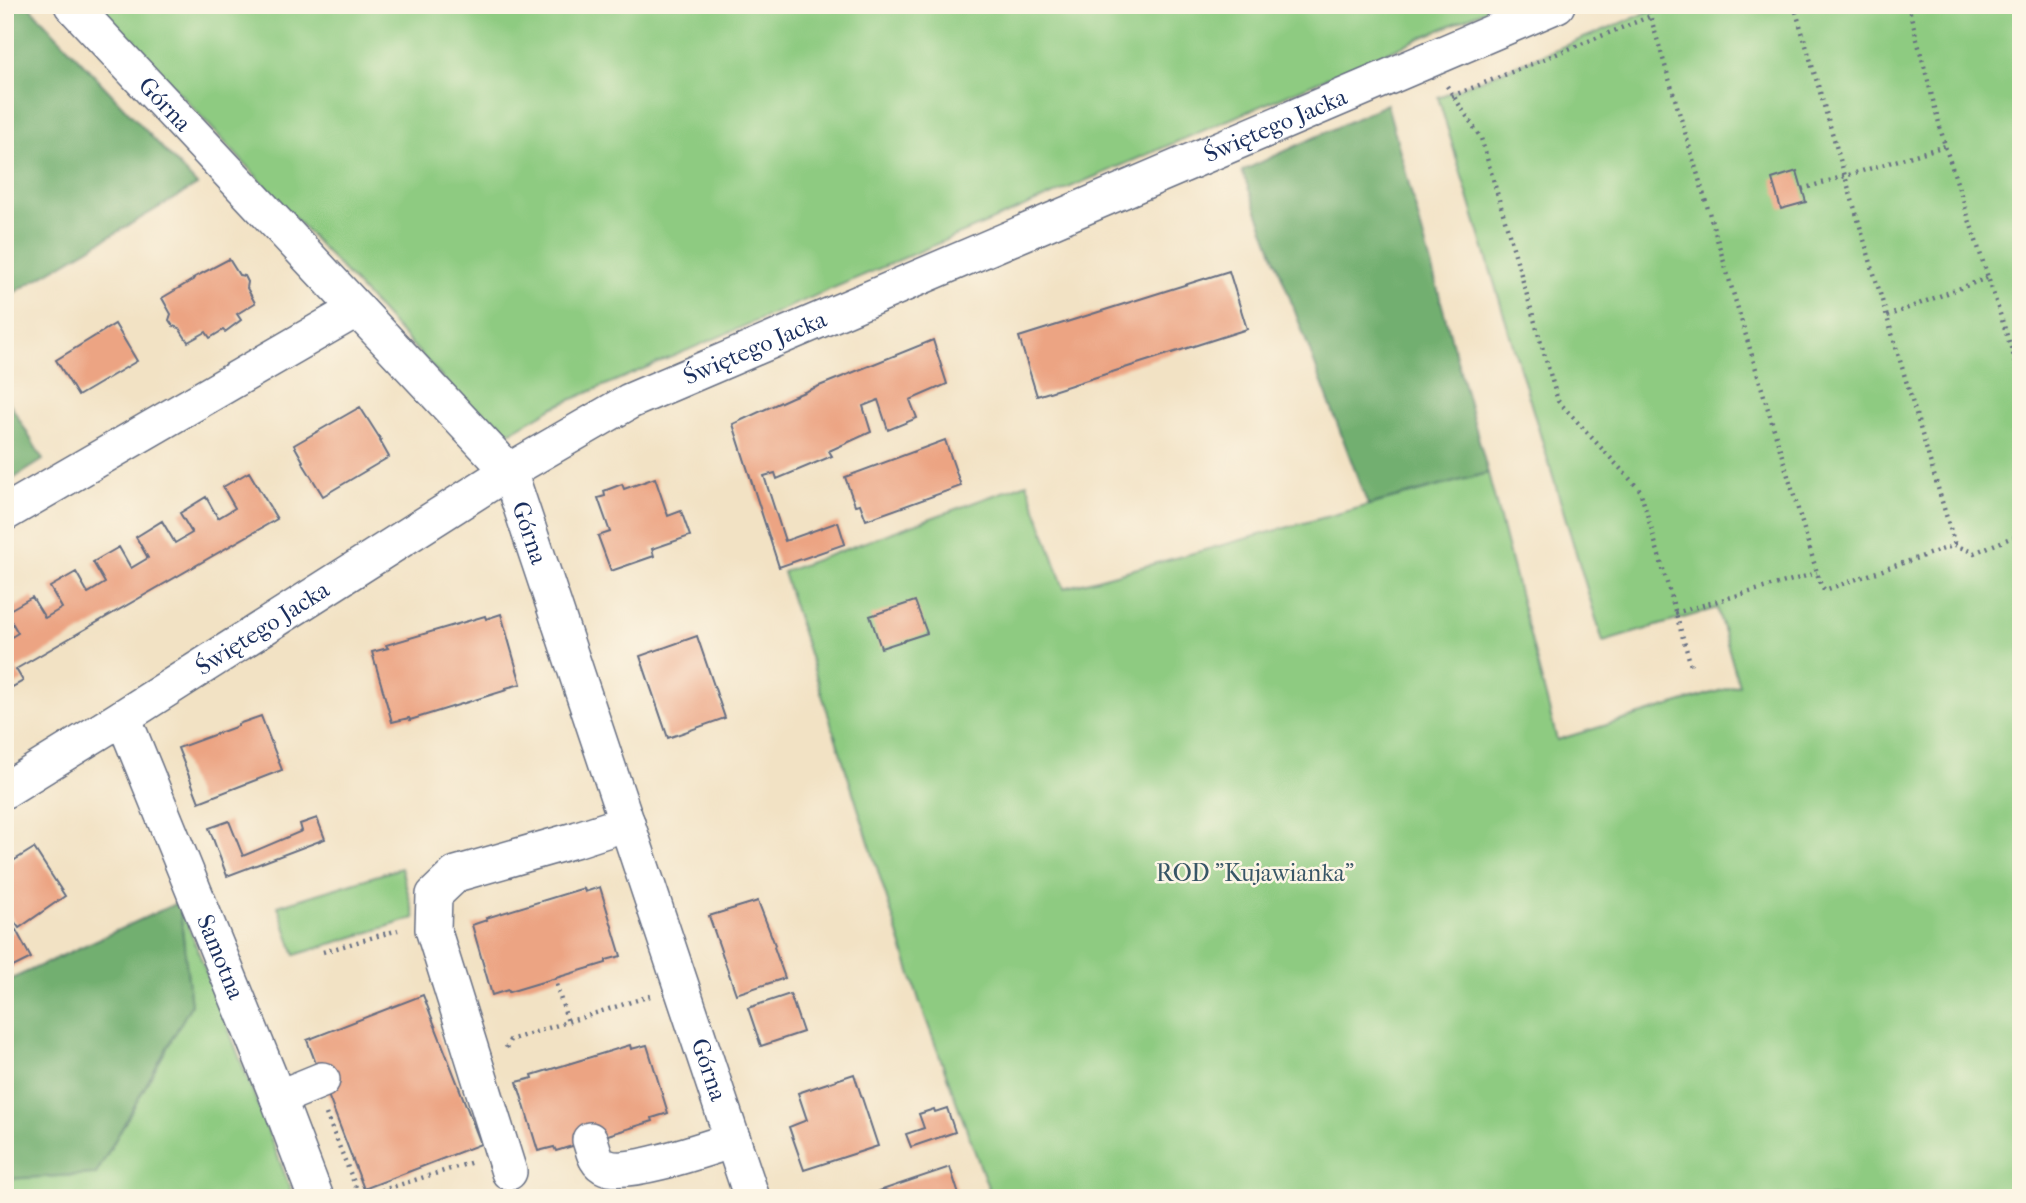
<svg xmlns="http://www.w3.org/2000/svg" width="2026" height="1203" viewBox="0 0 2026 1203" font-family="'IM FELL French Canon',serif">
	<style>
		.green { fill: #8ecb81; stroke: #547d70; stroke-width: 2 }
		.forest { fill: #72af6f; stroke: #466f66; stroke-width: 2 }
		.building { fill: #eca483 }
		.lines { fill: none; stroke-linecap: round; stroke-linejoin: round }
		.minor-casing { stroke: #666e82; stroke-width: 38 }
		.path { stroke: #666e82; stroke-width: 4.5; stroke-dasharray: 2 5; stroke-linecap: butt }
		.minor { stroke: #fff; stroke-width: 35 }
		.labels { text-anchor: middle; stroke-width: 5; stroke-linejoin: round; paint-order: stroke }
		.street-label { font-size: 24px; fill: #1b2f5e; stroke: #fcf5e5 }
		.park-label { font-size: 24px; fill: #385667; stroke: #fcf5e5 }
	</style>
	<rect width="100%" height="100%" fill="#fcf5e5"/>
	<filter id="ink" filterUnits="userSpaceOnUse"><feTurbulence type="fractalNoise" baseFrequency=".0143" numOctaves="2"/><feDisplacementMap in="SourceGraphic" scale="14" xChannelSelector="R" yChannelSelector="G"/><feConvolveMatrix kernelMatrix="1 2 1 2 8 2 1 2 1" color-interpolation-filters="sRGB"/></filter>
	<filter id="wash" filterUnits="userSpaceOnUse"><feTurbulence type="fractalNoise" baseFrequency=".00686" numOctaves="4" result="noise"/><feDisplacementMap in="SourceGraphic" scale="28" xChannelSelector="R" yChannelSelector="G"/><feGaussianBlur stdDeviation="1.57" result="paint"/><feColorMatrix in="noise" values="0 0 0 0 0 0 0 0 0 0 0 0 0 0 0 0 0 1.4 0 .05"/><feComposite in="paint" operator="in"/></filter>
	<g filter="url(#wash)">
		<rect width="100%" height="100%" fill="#f2e2c4"/>
		<path class="green" d="M98,5H1498L554,407L511,432L485,424Z
			M1665,5H2021V1198H992L920,1003L783,572L1027,483L1064,588L1488,473L1557,740L1739,685L1717,608L1603,642L1438,97Z
			M401,868L415,918L295,955L278,906Z
			M179,902L294,1198H5V1179L96,1174L191,1005Z"/>
		<path class="forest" d="M5,5H28L197,185L5,298Z
			M1387,104L1488,473L1368,505L1242,171Z
			M5,395L43,460L5,484Z
			M179,902L191,1005L96,1174L5,1179V982Z"/>
		<g id="blocks">
			<path class="building" d="M1797,171L1806,202L1781,209L1772,179Z
				M229,259L239,275L245,276L248,282L247,288L255,303L237,314L241,320L225,332L223,330L210,338L206,332L188,342L179,328L173,326L169,320L171,314L162,298L194,279L193,278Z
				M1229,271L1247,329L1037,396L1019,337Z
				M115,324L137,361L78,396L56,360Z
				M933,340L947,384L910,400L917,418L888,430L878,400L863,406L871,432L829,451L832,456L777,479L775,473L764,476L785,541L838,522L845,544L779,567L733,424L792,397Z
				M360,407L381,440L380,441L389,457L323,496L302,462L303,461L294,445Z
				M945,440L961,486L866,520L860,504L855,505L845,477Z
				M249,472L277,519L16,669L23,681L5,691V641L18,633L6,612L32,597L45,618L62,608L50,587L76,572L88,593L105,583L93,562L119,547L131,568L148,558L136,537L162,521L175,543L192,533L180,513L206,497L218,518L235,508L223,487Z
				M655,478L668,516L681,511L690,536L652,549L654,556L611,571L598,536L610,532L598,498L605,496L604,491L622,484L624,489Z
				M915,601L927,633L881,648L870,616Z
				M501,614L521,684L506,688L507,690L410,720L409,718L392,722L372,652L388,648L386,645L485,616L486,619Z
				M697,636L725,718L668,738L640,656Z
				M261,716L282,770L199,802L178,748L238,726V724Z
				M317,818L325,839L227,876L209,828L229,821L243,856L302,831L300,824Z
				M34,848L65,896L19,928L5,908V866Z
				M600,887L621,956L606,960V963L509,992L508,990L492,995L472,925L487,920L486,918L584,888L585,892Z
				M758,901L775,945L774,947L785,978L736,994L709,916Z
				M16,930L31,958L5,971V937Z
				M790,994L803,1032L761,1046L748,1008Z
				M423,995L481,1144L364,1189L307,1040Z
				M630,1045L631,1049L647,1045L668,1113L652,1118L653,1121L556,1151L554,1147L538,1151L517,1082L533,1078L532,1075Z
				M854,1074L878,1146L804,1170L789,1127L807,1120L798,1093Z
				M947,1108L955,1132L911,1147L906,1134L924,1128L919,1114L934,1109L935,1112Z
				M950,1167L960,1198H882L879,1191Z"/>
		</g>
	</g>
	<g filter="url(#ink)">
		<use href="#blocks" fill-opacity="0" stroke="#666e82" stroke-width="2"/>
		<g class="lines">
			<g class="minor-casing">
				<g id="minor">
					<path id="s1" d="M72,5L509,471L752,1198"/>
					<path d="M5,513L357,309"/>
					<path id="s2" d="M123,717L278,1098L316,1198"/>
					<path id="s3" d="M5,790L123,717L509,471L630,401L1557,5"/>
					<path d="M278,1098L322,1080"/>
					<path d="M590,1140C594,1151 595,1163 606,1167C628,1176 708,1148 733,1140"/>
					<path d="M509,1172L433,929L434,895L456,874L578,839L627,823"/>
				</g>
			</g>
			<path class="path" d="M1651,5L1649,12L1821,586L1825,590L1955,545L1974,553L2008,539L2021,536
				M1794,5L1955,545
				M1908,5L1945,146L2021,378
				M1591,10L1600,5
				M1447,86L1481,138L1558,401L1640,490L1692,669
				M1452,96L1651,16
				M1802,189L1945,146
				M1887,316L1987,278
				M1675,613L1817,573
				M323,952L398,930
				M554,978L568,1022
				M506,1048L510,1040L650,996
				M326,1114L360,1197L473,1162"/>
			<use href="#minor" class="minor"/>
		</g>
	</g>
	<g class="labels">
		<g class="street-label">
			<text dy="8" stroke="none"><textPath href="#s1" startOffset="136">Górna</textPath></text>
			<text dy="8" stroke="none"><textPath href="#s3" startOffset="1438">Świętego Jacka</textPath></text>
			<text dy="8" stroke="none"><textPath href="#s3" startOffset="872">Świętego Jacka</textPath></text>
			<text dy="8" stroke="none"><textPath href="#s1" startOffset="704">Górna</textPath></text>
			<text dy="8" stroke="none"><textPath href="#s3" startOffset="304">Świętego Jacka</textPath></text>
			<text dy="8" stroke="none"><textPath href="#s2" startOffset="259">Samotna</textPath></text>
			<text dy="8" stroke="none"><textPath href="#s1" startOffset="1270">Górna</textPath></text>
		</g>
		<g class="park-label">
			<text x="1255" y="881">ROD "Kujawianka"</text>
		</g>
	</g>
	<rect width="2026" height="1203" fill="none" stroke="#fcf5e5" stroke-width="28"/>
</svg>
